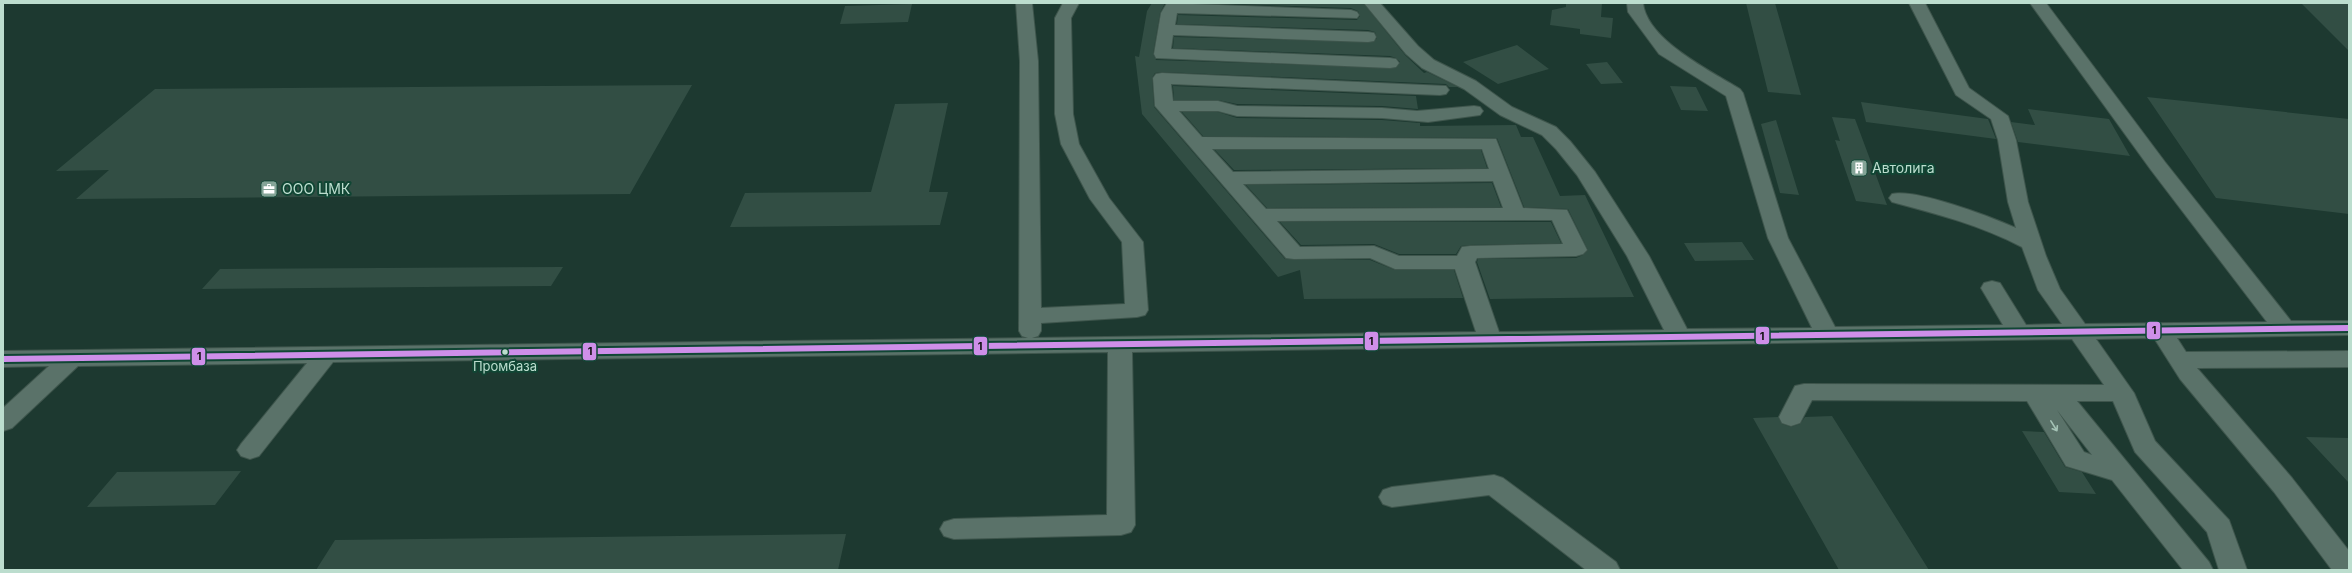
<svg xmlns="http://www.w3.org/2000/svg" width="2352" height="573" viewBox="0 0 2352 573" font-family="Inter,sans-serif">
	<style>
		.building { fill: #324e44 }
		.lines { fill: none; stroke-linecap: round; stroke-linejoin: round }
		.minor-casing { stroke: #3e554c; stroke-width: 2 }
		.minor { fill: #5a7269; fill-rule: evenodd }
		.bus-1-casing { stroke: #104634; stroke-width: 10 }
		.bus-1 { stroke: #ce8fe9; stroke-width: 6 }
		.oneway { stroke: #a4c2b5 }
		.bus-dot { fill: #bcddce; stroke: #104634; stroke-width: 1.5 }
		.labels { text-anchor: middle; stroke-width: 4; stroke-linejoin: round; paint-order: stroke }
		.bus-label { font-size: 13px; fill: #bcddce; stroke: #104634 }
		.poi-label { font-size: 14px; fill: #bcddce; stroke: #104634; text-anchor: start }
		.line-badge { stroke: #104634; stroke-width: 1.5 }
		.pale-badge-label { font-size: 11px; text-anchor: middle; font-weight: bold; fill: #111 }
	</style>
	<rect width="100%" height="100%" fill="#1d3930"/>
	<path class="building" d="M1152,3H1165L1160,13L1153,54L1156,60L1396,68L1400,62L1396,58L1390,56L1173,48L1174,37L1374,42L1377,38L1375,32L1368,30L1177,24L1178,15L1357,20L1360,16L1358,11L1351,8L1206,3H1363L1405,55L1424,73L1427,72L1458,87H1449L1446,84L1162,72L1155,73L1152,78L1154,107L1285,259L1370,260L1395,270H1454L1463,298L1304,299L1300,270L1278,277L1142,114L1135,56L1139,57L1147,11Z
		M1566,3H1602L1601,17L1613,18L1611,38L1580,34V29L1550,25L1552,10L1566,7Z
		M1746,3H1775L1801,95L1768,92Z
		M2301,3H2349V51Z
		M912,4L908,22L840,24L845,6Z
		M1517,45L1549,69L1498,84L1463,62Z
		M1607,62L1623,83L1601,84L1586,64Z
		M692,85L630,194L76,199L109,170L56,171L155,89Z
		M1173,86L1416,96L1418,109L1382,106L1237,104L1218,100H1174Z
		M1670,86L1696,87L1708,111L1681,110Z
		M2147,97L2349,119V214L2216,198Z
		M1861,102L1988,119L1996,139L1866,122Z
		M948,103L929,192H948L940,225L730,227L745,193L871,192L895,104Z
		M2028,109L2109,119L2130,156L2018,142L2011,122L2035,125Z
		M1182,112H1218L1237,118L1382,120L1420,123V126L1516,125L1521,137H1533L1560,196L1585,195L1634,297L1490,299L1477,262L1478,259L1576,258L1583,255L1588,250L1568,209L1524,207L1497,138L1203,136Z
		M1832,117L1855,119L1887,205L1856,201L1835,140L1840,141Z
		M1776,120L1799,195L1780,193L1761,124Z
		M1215,150H1481L1487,168L1234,170Z
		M1492,183L1501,207L1267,208L1246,185Z
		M1280,222H1551L1561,243L1470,245L1461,246L1456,254H1399L1374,244L1301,245Z
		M1742,242L1754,260L1695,261L1684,243Z
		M563,267L551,286L202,289L220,269Z
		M1832,416L1929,570H1839L1753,418L1778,417L1782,424L1791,427L1800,424L1805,417Z
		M2022,431L2044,432L2065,467L2082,472L2096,494L2059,492Z
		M2306,437L2349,438V483Z
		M241,471L215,505L87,507L117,472Z
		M846,534L838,570H316L335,540Z"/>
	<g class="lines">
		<g class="minor-casing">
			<path id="minor" d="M1016,3H1032L1038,61L1041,308L1125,304L1122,242L1090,199L1061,144L1055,114V18L1063,3H1079L1071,18L1073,114L1079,144L1109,198L1143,242L1148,310L1145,315L1137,317L1041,323V331L1038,336L1032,338L1476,332L1455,269H1395L1370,258L1294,259L1286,258L1155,106L1153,78L1156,74L1162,73L1446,86L1449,90L1446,94L1440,95L1171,84L1173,101H1218L1237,106L1382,108L1417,111L1474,106L1480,107L1483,111L1480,115L1428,122L1382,118L1237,116L1218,111H1179L1202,137L1496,139L1523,208L1567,210L1587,250L1583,254L1576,256L1477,258L1475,262L1499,332L1664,330L1627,256L1577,175L1556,149L1542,135L1500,115L1464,89L1422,68L1406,54L1364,3H1380L1418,46L1434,60L1476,81L1512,107L1556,127L1570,141L1595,172L1649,256L1687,329L1812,328L1768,238L1726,96L1659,54L1628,12L1627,3H1643C1647,40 1711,71 1740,89L1743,93L1788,238L1835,327L2003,325L1981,288L1984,283L1992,281L2000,283L2026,325L2062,324L2038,290L2022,247C1980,225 1937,214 1892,202L1889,198L1892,194C1915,188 1992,217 2016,228L2008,202L1998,140L1991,119L1956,95L1909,3H1925L1969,88L2008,116L2016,140L2028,202L2046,256L2060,289L2085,324L2267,322L2151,170L2030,3H2046L2165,162L2291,321H2349V335L2177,338L2186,352L2349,351V367L2197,368L2292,478L2349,551V570H2332L2274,492L2180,379L2154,338L2096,339L2134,393L2155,441L2229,520L2247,570H2219L2207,532L2135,452L2113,401H2077L2209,562L2213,570H2183L2112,480L2066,466L2027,401L1812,400L1800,423L1791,426L1782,423L1779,417L1795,386L1804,384L2104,385L2072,339L1132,352L1135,525L1131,532L1121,535L954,539L944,536L940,529L944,522L954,519L1107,515L1108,352L333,362L259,456L250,459L241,456L237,450L241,444L307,363L78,366L12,428L3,431V408L49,366L3,367V351L1028,338L1022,336L1019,331L1020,61ZM1212,149H1482L1489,169L1233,172ZM1493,181L1503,208L1266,209L1243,184ZM1552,220L1563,244L1470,246L1462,247L1457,256H1399L1374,246L1300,247L1277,221ZM2057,410L2092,455L2084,452Z
				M1167,3L1351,10L1357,12L1359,15L1357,18L1177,13L1175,25L1368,32L1374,33L1376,37L1374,41L1368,42L1173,35L1171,49L1390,58L1396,59L1399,63L1396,67L1390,68L1156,58L1154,54L1161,13Z
				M1494,475L1503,478L1616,562L1620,570H1586L1489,495L1392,507L1383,504L1379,497L1383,490L1392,487Z"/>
		</g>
		<use href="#minor" class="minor"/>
		<g class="bus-1-casing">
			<path id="bus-1" d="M3,359L2349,328"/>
		</g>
		<use href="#bus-1" class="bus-1"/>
	</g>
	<defs><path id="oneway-shaft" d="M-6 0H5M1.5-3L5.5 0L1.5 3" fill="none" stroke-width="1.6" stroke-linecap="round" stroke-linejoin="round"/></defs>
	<use class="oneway" href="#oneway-shaft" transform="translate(2054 426) rotate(58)"/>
	<defs>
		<g id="building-square" transform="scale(0.9)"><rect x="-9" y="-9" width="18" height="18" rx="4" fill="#84a497" stroke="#104634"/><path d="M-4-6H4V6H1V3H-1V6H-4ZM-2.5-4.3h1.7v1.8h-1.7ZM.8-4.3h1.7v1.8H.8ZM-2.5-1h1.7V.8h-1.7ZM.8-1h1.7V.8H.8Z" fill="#fff"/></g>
		<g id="office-square" transform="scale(0.9)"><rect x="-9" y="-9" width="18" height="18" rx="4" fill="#84a497" stroke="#104634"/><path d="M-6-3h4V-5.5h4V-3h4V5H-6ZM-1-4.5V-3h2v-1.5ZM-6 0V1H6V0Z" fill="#fff"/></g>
	</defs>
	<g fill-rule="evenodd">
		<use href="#building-square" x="1859" y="168"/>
		<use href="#office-square" x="269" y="189"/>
	</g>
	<circle class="bus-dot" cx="505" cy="352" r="3.5"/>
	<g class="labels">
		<g class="bus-label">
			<text x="505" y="371">Промбаза</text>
		</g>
		<g class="poi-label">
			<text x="1872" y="173">Автолига</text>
			<text x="282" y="194">ООО ЦМК</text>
		</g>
	</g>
	<g class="line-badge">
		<rect x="2146" y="321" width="15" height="19" rx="4" fill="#ce8fe9"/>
		<rect x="1755" y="326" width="15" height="19" rx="4" fill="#ce8fe9"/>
		<rect x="1364" y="331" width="15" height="20" rx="4" fill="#ce8fe9"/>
		<rect x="973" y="336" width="15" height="20" rx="4" fill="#ce8fe9"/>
		<rect x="582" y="342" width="15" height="19" rx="4" fill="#ce8fe9"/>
		<rect x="191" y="347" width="15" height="19" rx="4" fill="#ce8fe9"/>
	</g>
	<g class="pale-badge-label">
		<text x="2154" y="334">1</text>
		<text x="1762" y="340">1</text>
		<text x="1371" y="345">1</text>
		<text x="980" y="350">1</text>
		<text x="590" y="355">1</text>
		<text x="199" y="360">1</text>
	</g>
	<rect width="2352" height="573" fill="none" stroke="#bcddce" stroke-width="8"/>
</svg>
